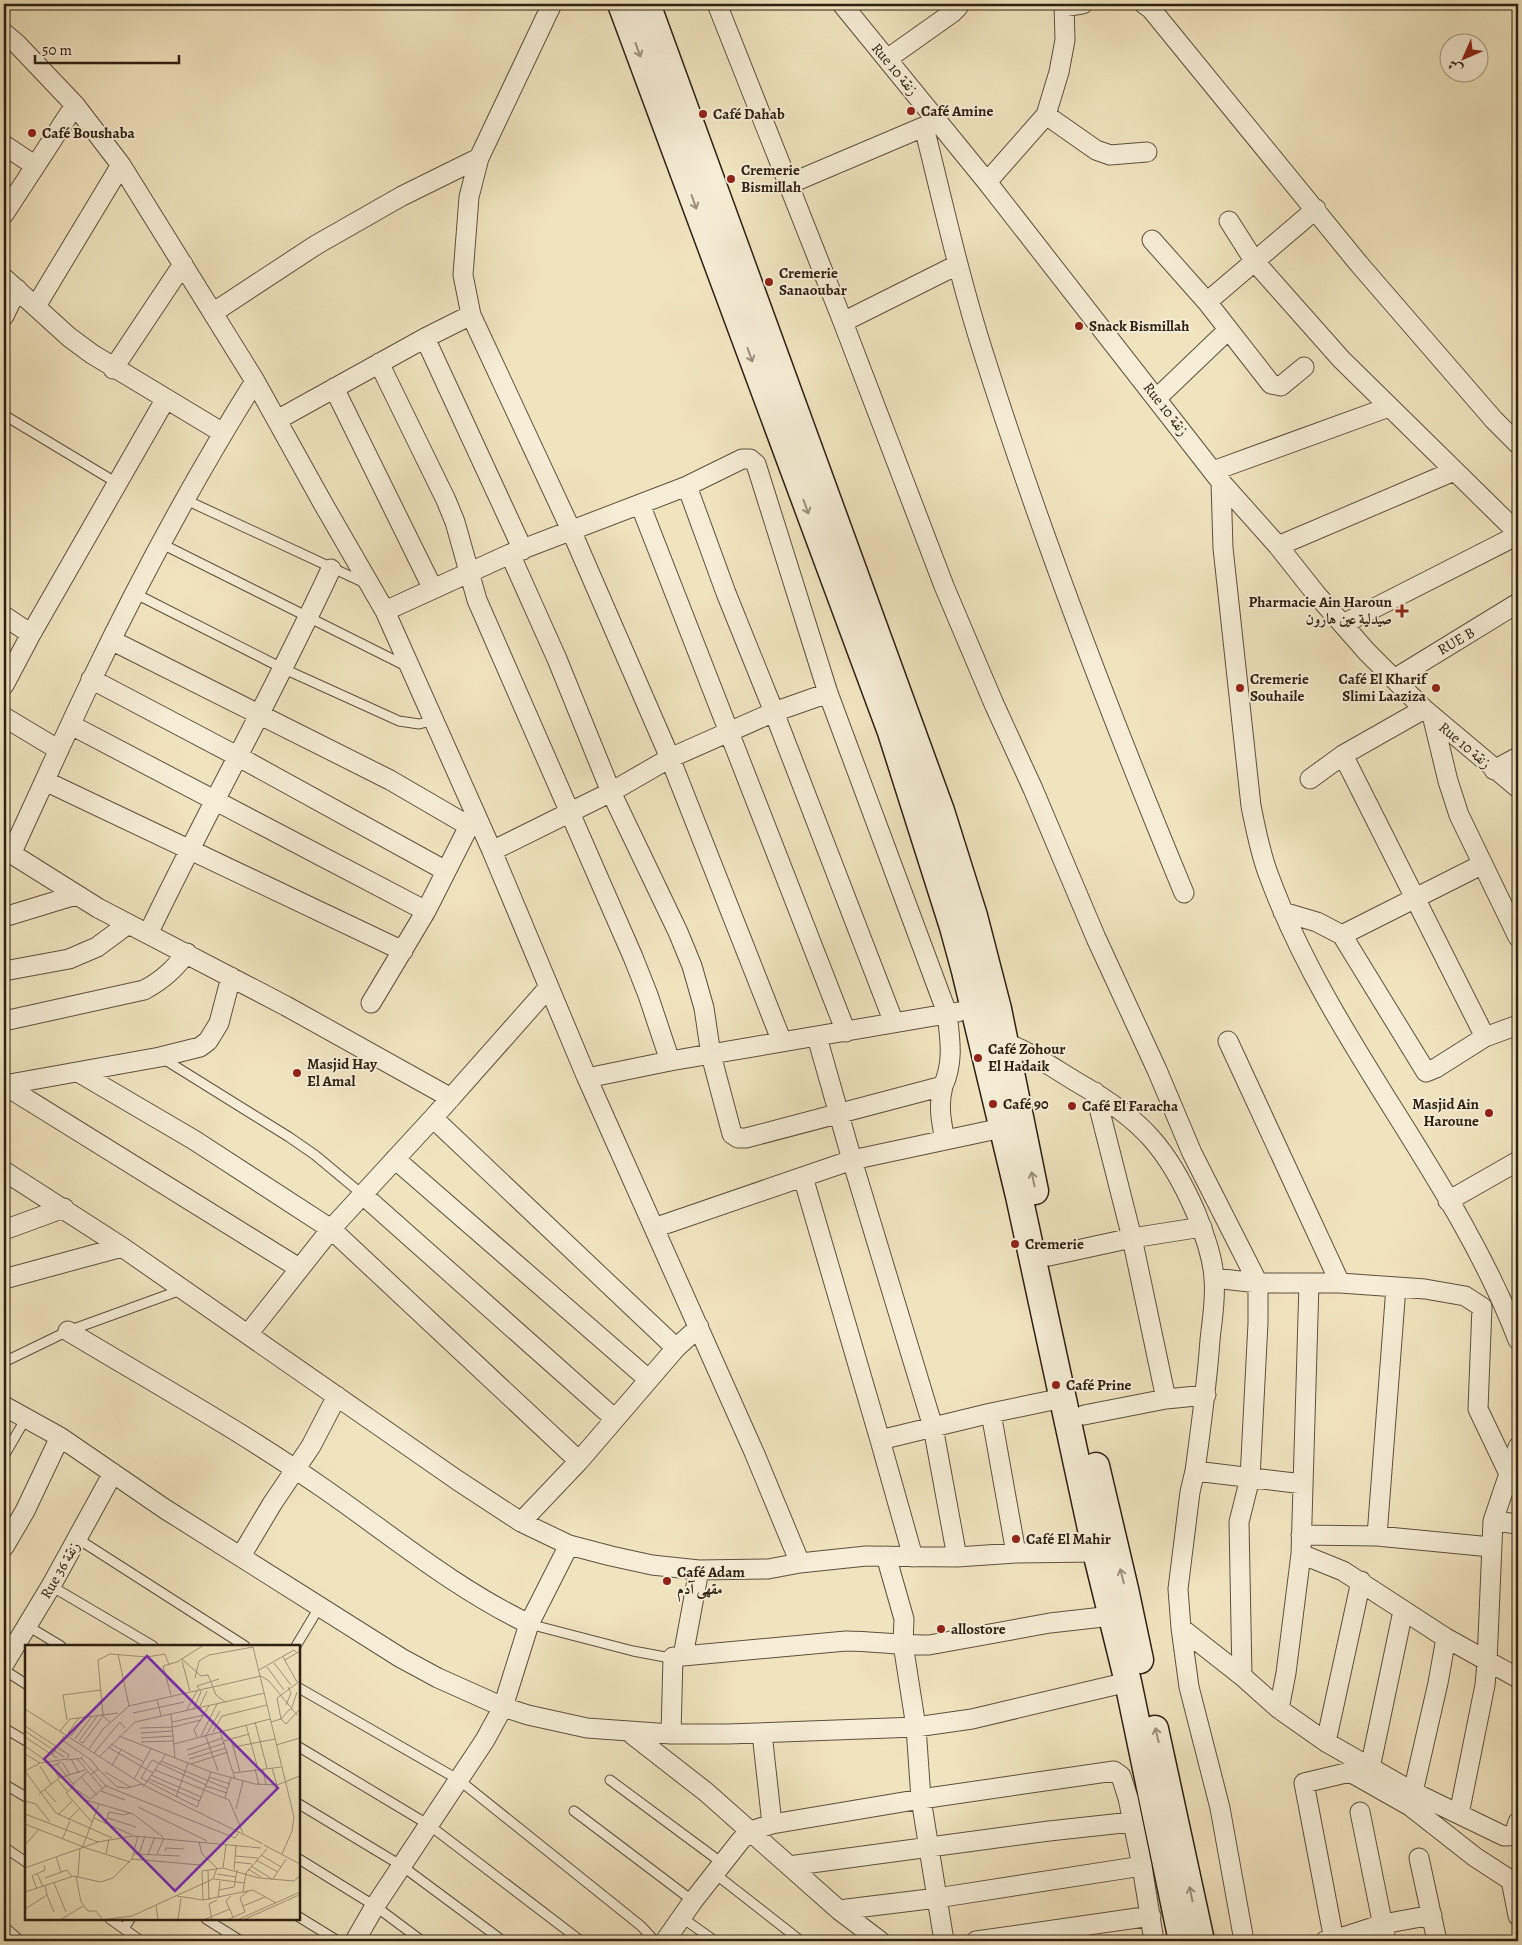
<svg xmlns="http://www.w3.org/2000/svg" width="1522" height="1945" viewBox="0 0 1522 1945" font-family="Alegreya,Amiri,serif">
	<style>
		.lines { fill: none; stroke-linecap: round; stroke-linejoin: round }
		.lane-casing { stroke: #5e513d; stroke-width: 11 }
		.street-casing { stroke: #5e513d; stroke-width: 21 }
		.secondary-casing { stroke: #2e2012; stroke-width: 29 }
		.lane { stroke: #f5edd5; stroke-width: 9 }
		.street { stroke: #f5edd5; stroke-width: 19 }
		.secondary { stroke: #f5edd5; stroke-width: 26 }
		.oneway { stroke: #9b917d }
		.poi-dot { fill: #8f2418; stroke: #f5edd5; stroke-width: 2 }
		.labels { text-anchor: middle; stroke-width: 4; stroke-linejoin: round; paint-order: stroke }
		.street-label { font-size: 15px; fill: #2e2012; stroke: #f5edd5 }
		.poi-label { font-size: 15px; font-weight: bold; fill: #2e2012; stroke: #f5edd5; text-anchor: start }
		.inset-road { fill: none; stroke: #a2967a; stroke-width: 1 }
		.view { fill: #7b2cbf; fill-opacity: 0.15; stroke: #7b2cbf; stroke-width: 2.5 }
		.inset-edge { fill: none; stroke: #2e2012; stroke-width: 2.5 }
	</style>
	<rect width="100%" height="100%" fill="#f0e4bf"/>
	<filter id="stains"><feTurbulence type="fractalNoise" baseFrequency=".004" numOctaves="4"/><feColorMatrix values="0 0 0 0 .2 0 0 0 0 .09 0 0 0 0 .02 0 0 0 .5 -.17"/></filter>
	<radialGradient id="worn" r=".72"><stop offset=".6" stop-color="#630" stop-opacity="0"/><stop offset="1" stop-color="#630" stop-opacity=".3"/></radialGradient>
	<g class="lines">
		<g class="lane-casing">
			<path id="lane" d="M4,415L117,483
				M186,500L367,584
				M162,544L408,667
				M134,593L282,668L399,721L419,724L435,720
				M162,1058L289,1137L315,1155L363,1195
				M4,1362L68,1331L181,1290
				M4,1456L26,1418
				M78,1539L245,1646
				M51,1586L153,1646
				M529,1624L633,1651L665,1657H675
				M26,1625L61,1646
				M296,1646L320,1606
				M4,1670L26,1684
				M299,1688L459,1780L641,1926L655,1941
				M4,1728L26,1741
				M299,1747L429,1825L581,1941
				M610,1780L722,1863
				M4,1784L26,1797
				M299,1804L402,1866L503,1941
				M574,1811L693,1901
				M4,1847L26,1862
				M299,1859L375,1906L422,1941
				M714,1873L801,1941
				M299,1917L338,1941
				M681,1917L715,1941
				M110,1919L141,1941
				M206,1919L241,1941
				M124,1929L130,1919"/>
		</g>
		<g class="street-casing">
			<path id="street" d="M552,4L479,158L469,197L463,275L471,315L571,530L670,758L782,1042
				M717,4L843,322L944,586L994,704L1033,789L1096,938L1157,1070L1192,1153L1258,1283V1323L1250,1478L1239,1522L1242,1676
				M842,4L987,182L1221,482L1278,546L1316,594L1367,652L1424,709L1518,788
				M1144,4L1151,9L1359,264L1494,420L1518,444
				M1065,7L1083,4
				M4,33L17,44L75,105L121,165L255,381L325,507L385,611L492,851L587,1078L754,1452L800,1563
				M887,59L952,13L958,7L959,4
				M1046,115L1096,150L1110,155L1147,152
				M924,127C943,203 960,280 984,355C1042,538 1111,717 1184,893
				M4,145L34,165
				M987,182L1046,115L1059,72L1065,40L1064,4
				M789,184L935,122
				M4,214L75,105
				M1229,221L1255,262L1341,359L1518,533
				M1152,240L1207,302L1271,384L1281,386L1304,367
				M4,278L69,337L92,354L223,433
				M1207,302L1316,209
				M36,306L121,165
				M214,312L316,245L402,196L479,158
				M4,316L17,289
				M843,322L957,265
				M425,338L523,550
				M379,363L446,500L455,522L477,600L633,957L648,995L670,1061
				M113,369L183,264
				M334,388L433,589
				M1157,398L1228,330
				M277,420L425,338L471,315
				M1213,471L1389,407
				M1221,482L1223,548L1251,806C1256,830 1260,853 1269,876C1330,1042 1455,1175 1518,1340
				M687,486L726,593L774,712L894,1023
				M640,504L846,1032
				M1278,546L1454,471
				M385,611L510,554L687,486L742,459H750L756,464L828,693L947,1013C950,1039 954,1062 943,1086L746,1138H738L732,1134L711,1055L704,1008L692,966L678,932L611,792L557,659L510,554
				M4,616L31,634
				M1343,624L1518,535
				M111,640L390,780L469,826L474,811
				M91,679L237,756L446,871
				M1394,679L1518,603
				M4,685L31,634L165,400
				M4,717L59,750
				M1433,719L1448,781L1459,815L1518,937
				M71,725L426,911
				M1343,755L1485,1037
				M1494,770L1518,757
				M1310,779L1343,755L1424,709
				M45,781L403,951
				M4,849L98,908L286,1006L451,1098
				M492,851L611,792L670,758L774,712L828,693
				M11,854C38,796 64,737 92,679C141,577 195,477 255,381
				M1283,912L1317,922L1342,935L1426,1072L1436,1068L1485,1037L1518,1025
				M4,917L76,895
				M148,934C207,811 274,692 331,569
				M1342,935L1483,864
				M4,971L69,959L97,947L128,924
				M371,1003L426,911L469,826
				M4,1021L144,990C163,980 174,969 187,953
				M817,1037L852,1160L933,1427L957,1557
				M996,1040C1026,1048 1053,1068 1080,1084C1141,1119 1168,1148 1196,1213C1204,1234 1213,1257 1214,1279C1216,1299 1212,1320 1210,1340C1207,1384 1201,1427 1195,1471
				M1228,1041L1340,1283
				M78,1072L194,1140L331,1229L579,1461
				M587,1078L670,1061L958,1012
				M4,1085L299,1268
				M4,1085L160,1057L200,1047L208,1041L219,1023L231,977
				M943,1086C938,1105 941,1121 945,1140
				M1095,1092L1132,1238L1166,1399
				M433,1118L676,1348
				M395,1159L648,1379
				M4,1171L122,1247L457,1480L521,1522L569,1545L611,1556L652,1565L699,1570L768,1569L800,1563L866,1556L957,1557L1016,1553L1096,1552
				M803,1177L880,1440L913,1557
				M363,1195L615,1419
				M1448,1201L1518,1161
				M654,1228L852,1160L1002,1128
				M4,1230L64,1208
				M1049,1256L1132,1238L1202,1227
				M1214,1278L1258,1283H1340L1425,1289L1465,1296L1482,1307L1478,1409L1509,1474
				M4,1279L122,1247
				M68,1331C153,1382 241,1431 323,1488C391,1535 454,1588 529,1624
				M248,1334L331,1229L433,1118L549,987
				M4,1406L60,1437L165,1509L401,1658L438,1678L503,1707L528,1715L587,1728L671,1734H728L916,1727L972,1719L1128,1682
				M991,1413L1016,1553
				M1084,1415L1166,1399L1206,1395
				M880,1440L991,1413L1063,1398
				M1493,1521L1518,1524
				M521,1522L579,1461L676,1348L699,1327
				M1301,1535L1377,1536L1491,1547
				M1377,1536L1396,1287
				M4,1547L25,1511L60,1437
				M1301,1554L1343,1571L1446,1638L1518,1678
				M241,1556L272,1504L311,1446L337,1396
				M886,1556L904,1619L903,1644L916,1727L921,1799L944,1941
				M699,1570L683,1656L846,1641C874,1641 902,1646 929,1645L1050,1623L1112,1616
				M1181,1628L1242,1676L1279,1709L1326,1742L1413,1792L1504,1836C1514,1837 1516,1830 1518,1822
				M4,1664L51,1586L113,1473
				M1279,1709L1286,1673L1301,1554L1309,1283
				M629,1732L706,1792L839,1910L880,1941
				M671,1734L673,1657
				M1326,1742L1361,1581
				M1370,1768L1403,1611
				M1413,1792L1438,1683L1446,1638
				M1360,1812L1386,1941
				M1459,1814L1485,1685L1487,1662L1493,1521L1518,1447
				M772,1824L921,1799L1114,1771L1121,1776L1128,1798L1142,1866L1154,1941
				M1419,1858L1437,1941
				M789,1866L1049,1831L1132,1822
				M1511,1880L1518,1916
				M839,1910L937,1898L1142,1866
				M4,1933L13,1941
				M355,1941L375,1906L485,1740L503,1707L529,1624L569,1545
				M665,1941L693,1901L741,1840L751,1831L772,1824L762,1733
				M976,1941L1151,1916
				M1244,1941L1220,1808L1189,1687L1181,1628L1178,1589L1190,1492L1195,1471L1303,1484
				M1325,1941L1334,1940L1304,1783L1350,1772L1410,1806L1475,1857L1518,1885
				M1334,1941V1940L1383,1924L1432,1915"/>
		</g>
		<g class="secondary-casing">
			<path id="secondary" d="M621,4L891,732L953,927L965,971L1019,1196L1096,1552L1128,1682L1182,1941
				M647,4L941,811L974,916L998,1009L1035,1191
				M1096,1466L1125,1589L1140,1660
				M1155,1729L1201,1941"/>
		</g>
		<use href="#lane" class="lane"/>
		<use href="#street" class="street"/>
		<use href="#secondary" class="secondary"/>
	</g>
	<defs><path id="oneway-shaft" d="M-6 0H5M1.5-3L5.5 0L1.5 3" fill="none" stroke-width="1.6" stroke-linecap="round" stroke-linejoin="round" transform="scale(1.25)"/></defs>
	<g class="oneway">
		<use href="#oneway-shaft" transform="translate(638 50) rotate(70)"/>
		<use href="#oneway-shaft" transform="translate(694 202) rotate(70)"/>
		<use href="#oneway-shaft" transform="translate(750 355) rotate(70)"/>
		<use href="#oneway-shaft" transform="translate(806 507) rotate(70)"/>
		<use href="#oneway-shaft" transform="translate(1033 1179) rotate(-102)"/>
		<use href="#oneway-shaft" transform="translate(1122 1576) rotate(-104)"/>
		<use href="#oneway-shaft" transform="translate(1157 1735) rotate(-103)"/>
		<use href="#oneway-shaft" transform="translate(1191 1894) rotate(-102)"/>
	</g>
	<g class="poi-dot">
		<circle cx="911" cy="111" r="5"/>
		<circle cx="703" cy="114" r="5"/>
		<circle cx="32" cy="133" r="5"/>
		<circle cx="731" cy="179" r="5"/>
		<circle cx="769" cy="282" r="5"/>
		<circle cx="1079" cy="326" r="5"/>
		<path d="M1399.5 603.5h5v5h5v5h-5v5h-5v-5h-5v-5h5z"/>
		<circle cx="1240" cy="688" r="5"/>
		<circle cx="1436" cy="688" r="5"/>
		<circle cx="978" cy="1058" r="5"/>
		<circle cx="297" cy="1073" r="5"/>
		<circle cx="993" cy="1104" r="5"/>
		<circle cx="1072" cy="1106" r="5"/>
		<circle cx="1489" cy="1113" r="5"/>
		<circle cx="1015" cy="1244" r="5"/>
		<circle cx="1056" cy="1385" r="5"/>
		<circle cx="1016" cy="1539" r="5"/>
		<circle cx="667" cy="1581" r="5"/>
		<circle cx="941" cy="1629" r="5"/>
	</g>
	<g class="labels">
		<g class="street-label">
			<text transform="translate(895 69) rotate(50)" y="5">Rue 10 زنقة</text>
			<text transform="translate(1166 409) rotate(52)" y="5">Rue 10 زنقة</text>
			<text transform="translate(1456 641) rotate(-30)" y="5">RUE B</text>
			<text transform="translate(1465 745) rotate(40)" y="5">Rue 10 زنقة</text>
			<text transform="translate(60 1570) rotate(-60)" y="5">Rue 36 زنقة</text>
		</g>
		<g class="poi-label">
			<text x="921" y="116">Café Amine</text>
			<text x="713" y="119">Café Dahab</text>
			<text x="42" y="138">Café Boushaba</text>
			<text x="741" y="175">Cremerie<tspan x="741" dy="17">Bismillah</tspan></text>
			<text x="779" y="278">Cremerie<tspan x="779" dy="17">Sanaoubar</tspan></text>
			<text x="1089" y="331">Snack Bismillah</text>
			<text x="1392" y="607" text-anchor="end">Pharmacie Ain Haroun<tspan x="1392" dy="17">صيدلية عين هارون</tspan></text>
			<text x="1250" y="684">Cremerie<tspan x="1250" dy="17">Souhaile</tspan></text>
			<text x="1426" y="684" text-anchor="end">Café El Kharif<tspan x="1426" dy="17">Slimi Laaziza</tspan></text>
			<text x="988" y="1054">Café Zohour<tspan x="988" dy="17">El Hadaik</tspan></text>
			<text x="307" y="1069">Masjid Hay<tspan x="307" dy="17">El Amal</tspan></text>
			<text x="1003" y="1109">Café 90</text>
			<text x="1479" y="1109" text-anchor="end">Masjid Ain<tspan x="1479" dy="17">Haroune</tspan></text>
			<text x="1082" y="1111">Café El Faracha</text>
			<text x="1025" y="1249">Cremerie</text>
			<text x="1066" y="1390">Café Prine</text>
			<text x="1026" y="1544">Café El Mahir</text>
			<text x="677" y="1577">Café Adam<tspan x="677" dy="17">مقهى آدم</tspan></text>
			<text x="951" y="1634">allostore</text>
		</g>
	</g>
	<g transform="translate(25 1645)">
		<rect width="275" height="275" fill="#f0e4bf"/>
		<path class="inset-road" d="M93,9L104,61M258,12L272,37M157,14L176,31L183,30L191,50L200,57M260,15L275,6M157,16L165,46M249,18L266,40M242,22L259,45M234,25L269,5L272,8M170,33L174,16L184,10L228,2L269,172L267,186L257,209M275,36L252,53L256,74L261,79L275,64M146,50L138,21L152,17L179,0M132,54L136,71M261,60L266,48L263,42M174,63L182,46M0,64L122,142L238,199M168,65L176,47L172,41L194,34M266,65L272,47M161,66L172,46M108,68L159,57M146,69L150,113M42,75L38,50L76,45M85,77L78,71L73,15L85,9L122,12L140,9L144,20M147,77L179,70M230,77L242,123M246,77L256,74L265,64M221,80L233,124M0,81L32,102L27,110M115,83L148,82L176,75M0,86L39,112M35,86L45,74L93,68M195,86L210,134M188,87L197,71L242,60M43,88L54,73M116,88L148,86M180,89L193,126M182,89L195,66M46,91L60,72M94,91L186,127L230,139L252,140L275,131M176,91L192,59M0,92L32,113M172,92L169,85L184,61M116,93L148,91M50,94L67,71M206,94L215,127M37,95L66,115L73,124L65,130M54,96L73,70M199,96L224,89M55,97L58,98L78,71M116,97L148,96M86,99L119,117M149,99L245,74M251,100L275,93M0,101L24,118M83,102L128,128M209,102L250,94M64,104L78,84L104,61L236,31L244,36L272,70M162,105L198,93M69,108L95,77L100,83M0,109L15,118M163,110L200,98M74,112L110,77L240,48M56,113L81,141L210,193L214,187M46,114L54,128M52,114L78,144M164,114L201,103M42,115L58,113M136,116L203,144M37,117L45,130M32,119L49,140M166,119L203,107M87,120L96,105M15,121L26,139M247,123L252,140M73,124L92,142L102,143L117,139M230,124L234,140M238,124L241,140M130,125L204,155L218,188M0,126L31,168L87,193M0,126L15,118L42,114L44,110L32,102L39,91M80,127L105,142M209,128L256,122M126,130L176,152M56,132L72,150M184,132L205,139M34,133L27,121L36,117M32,134L42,146M109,134L126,104M124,134L174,156M48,139L62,127M181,140L127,115L116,133L172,162L181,140L186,127M49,141L41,148L67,177M181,141L202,148M118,142L141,109M20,145L31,157M52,145L65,154L82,140M76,146L100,155M52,148L61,155L108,169L138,192M14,149L34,133L60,125M151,152L163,118M200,153L206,133M0,156L11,159L25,177M113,162L182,196M211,164L218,136M0,169L73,197M33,170L48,155M69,173L107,190M83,173L111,182M43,175L55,163M0,179L61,203L105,217M80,179L84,167L99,170L105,168M38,193L45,176M0,200L14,184M239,200L275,219M58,201L74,159M140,206L141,203L159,204M81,209L84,194M109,209L155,211M114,209L120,191M123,209L130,192M132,209L139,193M236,210L256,222M210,211L233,213M31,212L36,227M107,214L175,220L181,214M231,215L253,227M209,217L227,219M226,221L247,234M0,223L73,197L108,191L236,203M198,223L201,200M223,224L236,232M183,225L184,255M209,225L211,201M12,228L18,242M192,229L211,232M51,231L56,257L63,266H71L77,274M53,231L55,203M20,233L42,225L47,232M189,234L220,238M248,234L261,214M29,238L41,267M12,244L7,231L20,225L19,220M194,245L209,242L212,225M0,247L49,231L75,237L88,233L107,214L113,191M218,247L221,228L242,204M22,250L29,267M152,251L178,255L228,245L251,258M206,251L201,256L208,272M193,253L195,236M178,255L177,226L198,223L234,233L269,236L275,231M131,260L133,275M218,261L240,252M0,264L22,250L20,241M35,275L58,261M75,275L107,271L188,234L192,223L177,209L174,197M153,275L156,253M178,275L205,264M187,275L184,259L192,255M202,275L220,267L215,253L223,246M212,275L275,247M218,275L274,250"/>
		<path class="view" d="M122,11L253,143L150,246L19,114Z"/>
		<rect width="275" height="275" class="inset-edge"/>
	</g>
	<rect width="1522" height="1945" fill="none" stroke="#f0e4bf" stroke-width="20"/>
	<rect x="5" y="5" width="1512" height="1935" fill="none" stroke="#2e2012" stroke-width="2.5"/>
	<rect x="10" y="10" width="1502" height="1925" fill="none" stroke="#2e2012"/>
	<g transform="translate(1464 58) rotate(225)"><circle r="24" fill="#f5edd5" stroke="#a59b87"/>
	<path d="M0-4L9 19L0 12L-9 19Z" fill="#8f2418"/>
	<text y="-8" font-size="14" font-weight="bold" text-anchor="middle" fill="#2e2012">ش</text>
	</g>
	<path d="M35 55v8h144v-8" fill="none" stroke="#2e2012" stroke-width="2.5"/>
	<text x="42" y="55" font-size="15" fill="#2e2012" stroke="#f5edd5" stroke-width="4" paint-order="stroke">50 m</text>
	<rect width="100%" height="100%" filter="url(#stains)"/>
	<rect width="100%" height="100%" fill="url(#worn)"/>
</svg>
